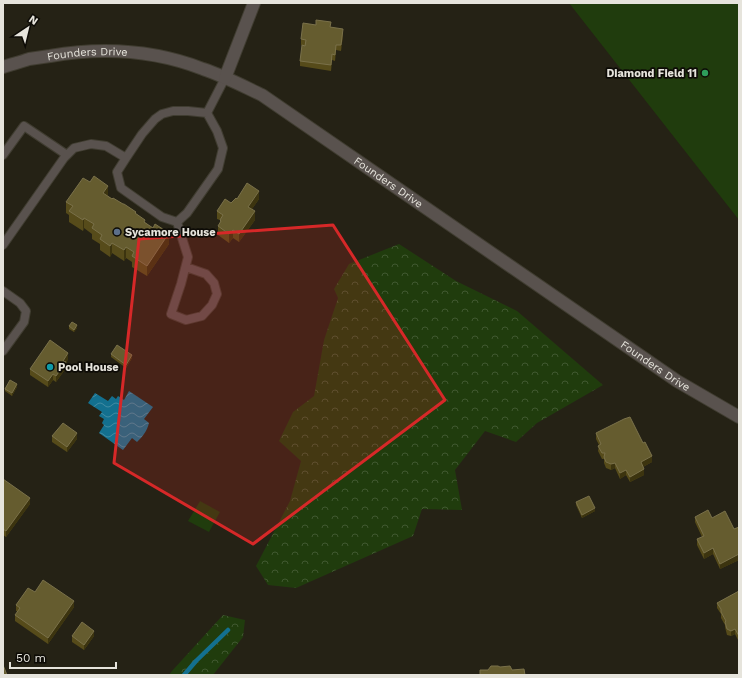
<svg xmlns="http://www.w3.org/2000/svg" width="742" height="678" viewBox="0 0 742 678" font-family="'Work Sans',sans-serif">
	<style>
		.forest { fill: url(#forest-crowns) }
		.park { fill: #203c0d }
		.water { fill: url(#water-waves) }
		.lines { fill: none; stroke-linecap: round; stroke-linejoin: round }
		.stream { stroke: #13708f; stroke-width: 4.5 }
		.service-casing { stroke: #403d31; stroke-width: 10 }
		.minor-casing { stroke: #403d31; stroke-width: 14 }
		.service { stroke: #59524e; stroke-width: 8 }
		.minor { stroke: #59524e; stroke-width: 12 }
		.wall { fill: #564b1a }
		.shaded-wall { fill: #3c340f }
		.building { fill: #655c2f; stroke: #7a714a }
		.marked { fill: #d62828; fill-opacity: 0.2; stroke: #d62828; stroke-width: 3; stroke-linejoin: round }
		.leisure-dot { fill: #2e9e5b; stroke: #0d0b06; stroke-width: 1.5 }
		.service-dot { fill: #5c6f8a; stroke: #0d0b06; stroke-width: 1.5 }
		.culture-dot { fill: #0f9aa8; stroke: #0d0b06; stroke-width: 1.5 }
		.labels { text-anchor: middle; stroke-width: 3.5; stroke-linejoin: round; paint-order: stroke }
		.street-label { font-size: 11px; fill: #e6e4dc; stroke: #0d0b06 }
		.poi-label { font-size: 11px; font-weight: bold; fill: #e6e4dc; stroke: #0d0b06; text-anchor: start }
	</style>
	<defs>
		<pattern id="forest-crowns" width="20" height="18" patternUnits="userSpaceOnUse"><rect width="20" height="18" fill="#203c0d"/><path d="M2 6a3 3 0 1 1 6 0M12 15a3 3 0 1 1 6 0" fill="none" stroke="#405830"/></pattern>
		<pattern id="water-waves" width="16" height="10" patternUnits="userSpaceOnUse"><rect width="16" height="10" fill="#13708f"/><path d="M0 5q4-4 8 0t8 0" fill="none" stroke="#418ba3"/></pattern>
	</defs>
	<rect width="100%" height="100%" fill="#252215"/>
	<path class="forest" d="M399,244L456,281L517,311L603,385L537,423L516,442L485,431L455,470L462,510L422,509L413,536L296,588L268,585L256,566L290,501L301,461L279,441L293,412L314,396L324,340L338,298L334,289L349,264Z
		M223,615L245,620L243,637L213,675H169L172,671Z"/>
	<path class="park" d="M569,3H739V220Z
		M200,501L220,512L209,532L188,521Z"/>
	<path class="water" d="M129,391L153,407L144,419L149,423C147,431 143,436 137,442L132,438L123,450L99,433L104,425L102,423L104,419L99,416L102,412L88,403L95,393L108,401L112,396L116,399L118,396L124,400Z"/>
	<g class="lines">
		<path class="stream" d="M184,675L196,661L228,630"/>
		<g class="service-casing">
			<path id="service" d="M173,111H188L207,113L217,131L223,148L218,169L187,213L177,222L162,217L121,188L117,172L126,158L142,134L155,119L162,114Z
				M207,113L225,78
				M3,155L24,126L67,155
				M177,222L188,257L181,284L171,314L186,320L202,316L212,305L217,294L214,283L206,274L186,267
				M3,245L64,158L74,148L91,144L106,146L126,158
				M3,291L20,303L26,311L24,322L3,351"/>
		</g>
		<g class="minor-casing">
			<g id="minor">
				<path id="s1" d="M3,67C12,64 21,62 29,59C36,58 43,57 50,56C102,47 154,50 203,69C224,76 243,86 262,95L677,381L739,417"/>
				<path d="M225,78L254,3"/>
			</g>
		</g>
		<use href="#service" class="service"/>
		<use href="#minor" class="minor"/>
	</g>
	<path class="wall" d="M331,27L343,35L341,51L336,50L335,61L332,60L331,71L300,66V61L305,46L301,45V39Z
		M108,196L136,214L169,244L147,276L132,267V262L126,258L124,261L112,253L110,257L100,250V244L92,239V234L84,228L83,231L69,222V215L66,213V202Z
		M237,199H259L252,209L255,220L239,242L233,238L229,243L218,235V226L220,223V220L217,219V211L231,203Z
		M69,326L77,328L74,332L69,329Z
		M111,354L132,358L126,368L111,357Z
		M68,359L66,363V368L56,382L53,380L48,387L30,375V369Z
		M17,387L12,396L5,391V389Z
		M596,433L652,462L643,467L644,475L630,482L626,475L620,479L615,468L611,470L606,468L604,463V459H602L598,451L599,445L596,439Z
		M52,436L77,439L67,452L52,442Z
		M3,479L30,504L6,537L3,535Z
		M576,502L595,511L582,518L576,505Z
		M695,517L712,518L734,529L739,528V560L720,569L713,554L704,559L697,545V539L702,537L695,522Z
		M739,591V642L735,634L731,636L727,635L725,627V625L721,618V614L717,608V603Z
		M35,592L74,607L48,644L15,621V615L18,612L16,611V605Z
		M72,636H94L84,650L72,642Z"/>
	<path class="shaded-wall" d="M343,29V35L341,51V45Z
		M336,45V50L335,61V55Z
		M332,54V60L331,71V65Z
		M108,186V197L103,193Z
		M259,191V199L248,215V207Z
		M255,211V220L239,242V234Z
		M84,218V228L83,231V220Z
		M233,230V238L229,243V234Z
		M169,233V244L147,276V266Z
		M112,243V253L110,257V246Z
		M126,247V258L124,261V250Z
		M77,325V328L74,332V330Z
		M68,353V359L66,363V368L56,382V376L63,361Z
		M132,355V358L126,368V365Z
		M53,374V380L48,387V381Z
		M17,384V387L12,396V393Z
		M77,433V439L67,452V447Z
		M652,456V462L641,468V462Z
		M615,463V468L611,470V464Z
		M644,469V475L630,482V477Z
		M626,470V475L620,479V473Z
		M30,498V504L6,537V531Z
		M595,508V511L582,518V515Z
		M713,548V554L704,559V553Z
		M739,554V560L720,569V564Z
		M74,601V607L48,644V638Z
		M735,629V634L731,636V631Z
		M94,631V636L84,650V645Z"/>
	<path class="building" d="M316,20L331,22L330,27L343,29L341,45H336L335,55L332,54L331,65L300,61L302,45L305,46L306,40L301,39L303,23L316,25Z
		M94,176L108,186L103,193L112,199L113,198L123,204H124L136,212L135,213L145,220L144,222L153,228L155,224L169,233L147,266L132,256L134,252L126,247L124,250L112,243L110,246L100,239L102,235L92,228L94,224L84,218L83,220L69,211L73,206L66,202L83,178L90,182Z
		M247,183L259,191L248,207L255,211L239,234L233,230L229,234L218,226L221,221L220,220L223,215L217,211L225,199L231,203L236,198L237,199Z
		M72,322L77,325L74,330L69,326Z
		M50,340L68,353L63,361L66,362L56,376L53,374L48,381L30,369Z
		M117,345L132,355L126,365L111,354Z
		M10,380L17,384L12,393L5,389Z
		M630,417L643,443L645,442L652,456L641,462L644,469L630,477L626,470L620,473L615,463L611,464L606,462L604,457L605,453H602L598,446L601,444L596,433L624,419Z
		M63,423L77,433L67,447L52,436Z
		M3,479L30,498L6,531L3,529Z
		M589,496L595,508L582,515L576,502Z
		M708,510L712,518L725,511L734,529L739,527V554L720,564L713,548L704,553L697,539L704,536L695,517Z
		M43,580L74,601L48,638L15,615L20,608L16,605L28,588L35,592Z
		M739,591V636L735,629L731,631L727,629L725,622L726,621L721,612V609L717,603Z
		M82,622L94,631L84,645L72,636Z
		M3,665L7,675H3Z
		M491,666H498L500,667L510,666L512,670L524,669L525,675H480V670H488Z"/>
	<path class="marked" d="M333,225L445,400L253,544L114,463L139,239Z"/>
	<circle class="leisure-dot" cx="705" cy="73" r="4"/>
	<circle class="service-dot" cx="117" cy="232" r="4"/>
	<circle class="culture-dot" cx="50" cy="367" r="4"/>
	<g class="labels">
		<g class="street-label">
			<text dy="4" stroke="none"><textPath href="#s1" startOffset="86">Founders Drive</textPath></text>
			<text dy="4" stroke="none"><textPath href="#s1" startOffset="422">Founders Drive</textPath></text>
			<text dy="4" stroke="none"><textPath href="#s1" startOffset="746">Founders Drive</textPath></text>
		</g>
		<g class="poi-label">
			<text x="697" y="77" text-anchor="end">Diamond Field 11</text>
			<text x="125" y="236">Sycamore House</text>
			<text x="58" y="371">Pool House</text>
		</g>
	</g>
	<rect width="742" height="678" fill="none" stroke="#e6e4dc" stroke-width="8"/>
	<g transform="translate(28 28) rotate(35)" stroke="#0d0b06" stroke-width="3" paint-order="stroke">
	<path d="M0-3L7 15L0 10L-7 15Z" fill="#e6e4dc"/>
	<text y="-6" font-size="11" font-weight="bold" text-anchor="middle" fill="#e6e4dc">N</text>
	</g>
	<path d="M10 662v6h106v-6" fill="none" stroke="#e6e4dc" stroke-width="2"/>
	<text x="16" y="662" font-size="12" fill="#e6e4dc" stroke="#0d0b06" stroke-width="3" paint-order="stroke">50 m</text>
</svg>
